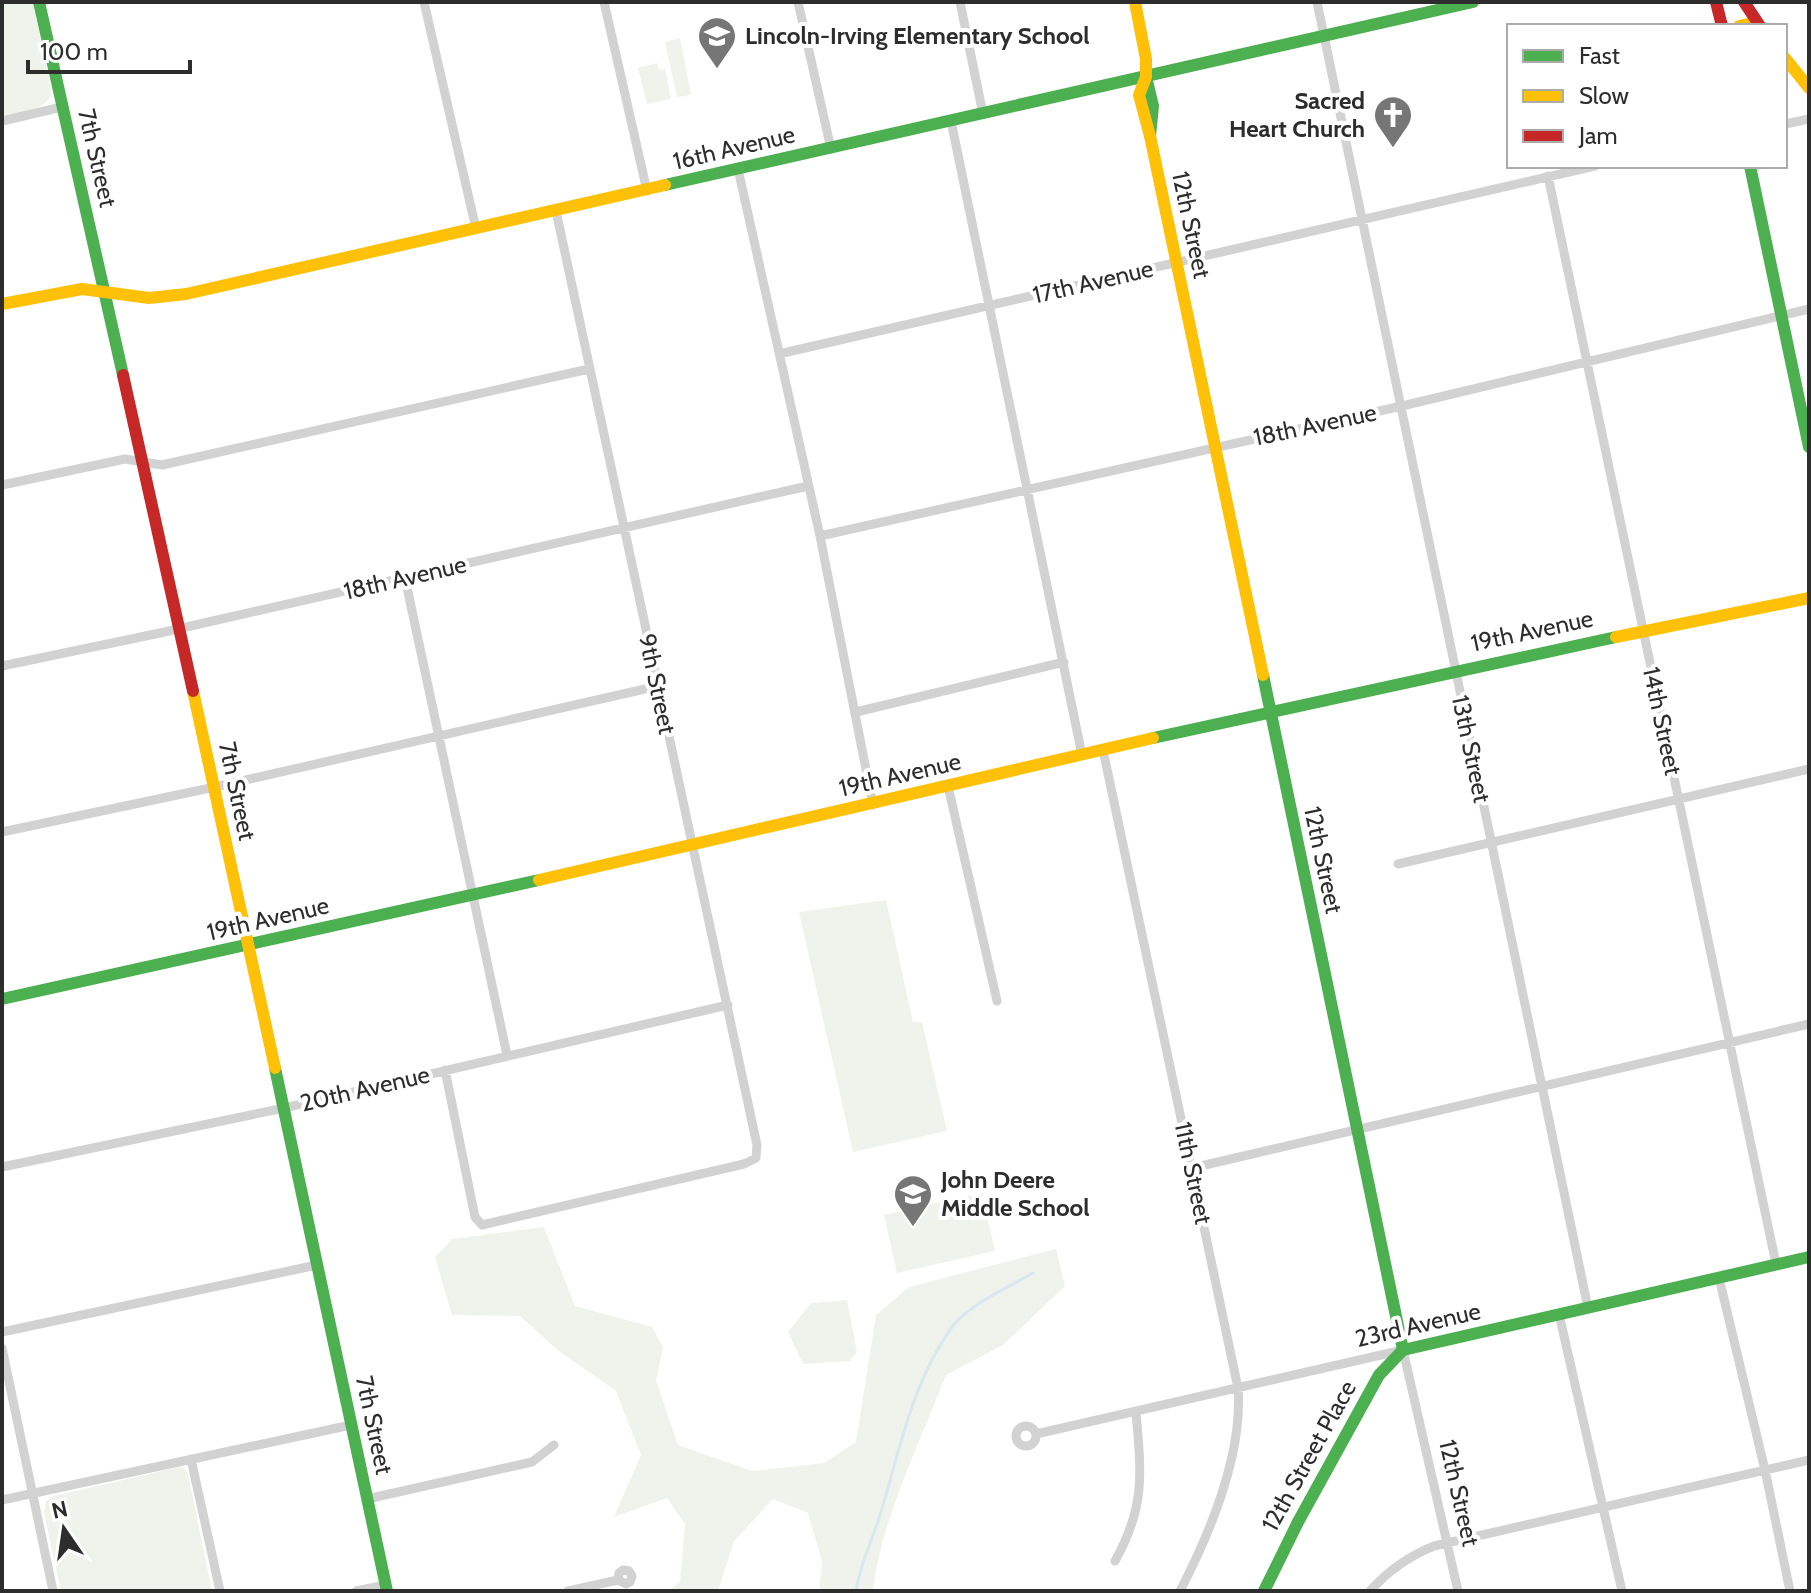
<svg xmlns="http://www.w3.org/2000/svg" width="1811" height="1593" viewBox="0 0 1811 1593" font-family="Cabin,sans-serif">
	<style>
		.green { fill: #f0f3eb }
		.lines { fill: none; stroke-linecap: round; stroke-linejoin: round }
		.stream { stroke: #d8e7f0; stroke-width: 3 }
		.street { stroke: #d2d2d2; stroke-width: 9 }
		.fast { stroke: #4caf50; stroke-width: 12 }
		.slow { stroke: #ffc107; stroke-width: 12 }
		.jam { stroke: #c62828; stroke-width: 12 }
		.labels { text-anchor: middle; stroke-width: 8; stroke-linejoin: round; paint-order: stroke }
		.poi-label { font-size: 24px; font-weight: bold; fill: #2d2d2d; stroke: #fff; text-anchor: start }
		.street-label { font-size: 24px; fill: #2d2d2d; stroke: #fff }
	</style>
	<rect width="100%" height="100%" fill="#fff"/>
	<path class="green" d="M2,2H33L52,95C41,112 21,112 2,116Z
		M680,38L691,95L677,97L665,42Z
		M657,63L659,70L665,69L671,99L647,104L638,68Z
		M886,900L913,1022H922L947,1131L853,1152L799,912Z
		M982,1193L995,1251L897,1273L884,1215Z
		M544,1227L575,1306L652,1327L663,1347L656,1381L678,1445L752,1471L824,1463L856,1442L876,1315L909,1287L1056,1249L1065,1286L1003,1345L946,1375C920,1442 881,1520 873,1591H819L822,1561L808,1513L773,1499L734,1541L718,1591H667L680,1582L685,1524L667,1498L614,1517L641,1455L616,1391L559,1351L520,1316L452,1315L435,1257L452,1239Z
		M847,1300L857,1352L850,1361L803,1364L788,1332L811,1303Z
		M179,1467L184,1468L188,1474L212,1591H61L44,1513L46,1501L54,1496Z"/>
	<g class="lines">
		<path class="stream" d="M856,1591C860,1564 872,1541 880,1515C900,1450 911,1384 952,1327C968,1305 1009,1287 1033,1273"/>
		<path class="street" d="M424,2L476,229
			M604,2L647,191
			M798,2L831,149
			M960,2L983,114
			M1317,2L1588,1308
			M2,121L62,107
			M951,121L1082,755
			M1785,124L1809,119
			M738,169L820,536L873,805
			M1548,176L1776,1264
			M779,354L1595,166
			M2,485L125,459L162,465L589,369
			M820,536L1402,406L1809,309
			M405,578L507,1055
			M2,666L160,633L808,486
			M856,712L1064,662
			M1103,750L1238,1388C1243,1454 1210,1533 1180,1591
			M948,786L997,1001
			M2,832L215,787L658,686
			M1398,864L1809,769
			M445,1070L475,1217L482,1225L744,1164L756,1158L757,1145L556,211
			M2,1167L284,1108L728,1005
			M1192,1168L1809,1024
			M1719,1278L1765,1470L1790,1591
			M1559,1314L1622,1591
			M2,1332L317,1265
			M2,1348L53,1591
			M1016 1436a10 10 0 1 1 20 0a10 10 0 1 1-20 0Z
			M1036,1434L1403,1350L1458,1591
			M191,1459L220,1591
			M367,1499L532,1462L554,1445
			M2,1500L351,1425
			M1115,1561C1146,1506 1141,1472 1136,1412
			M356,1591L386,1585
			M568,1591L618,1580L626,1584L630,1582L632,1576L629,1571L623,1570L619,1573L618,1580
			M1370,1591C1388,1571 1409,1556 1434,1546L1809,1460"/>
		<path class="fast" d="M39,2L123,375
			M1146,77L1153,106L1150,136
			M1750,166L1809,447
			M665,185L1473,2
			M1263,675L1403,1350
			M1153,738L1616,637
			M2,999L539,880
			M275,1068L387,1591
			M1403,1350L1809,1257
			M1264,1591L1298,1522L1379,1375L1403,1350"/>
		<path class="slow" d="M1135,2L1146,59V77L1139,95L1150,136L1263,675
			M1739,26L1757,22
			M1785,58L1809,88
			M2,304L82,289L149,298L186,294L665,185
			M1616,637L1809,598
			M193,691L275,1068
			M539,880L1153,738"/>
		<path class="jam" d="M1716,2L1722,26
			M1744,2L1760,26
			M123,375L193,691"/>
	</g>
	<defs>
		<g id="school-pin" transform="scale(2)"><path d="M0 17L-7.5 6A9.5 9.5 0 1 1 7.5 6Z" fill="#767676" stroke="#fff"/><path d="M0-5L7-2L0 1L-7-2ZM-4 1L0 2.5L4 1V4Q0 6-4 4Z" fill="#fff"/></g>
		<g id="church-pin" transform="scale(2)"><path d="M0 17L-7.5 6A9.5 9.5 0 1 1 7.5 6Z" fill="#767676" stroke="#fff"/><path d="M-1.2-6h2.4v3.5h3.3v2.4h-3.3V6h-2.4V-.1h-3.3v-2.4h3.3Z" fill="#fff"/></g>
	</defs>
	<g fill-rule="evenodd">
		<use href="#school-pin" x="717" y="36"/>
		<use href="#church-pin" x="1393" y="115"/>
		<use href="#school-pin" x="913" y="1194"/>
	</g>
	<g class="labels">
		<g class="poi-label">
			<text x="745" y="44">Lincoln-Irving Elementary School</text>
			<text x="1365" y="109" text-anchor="end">Sacred<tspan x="1365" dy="28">Heart Church</tspan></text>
			<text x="941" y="1188">John Deere<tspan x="941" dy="28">Middle School</tspan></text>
		</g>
		<g class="street-label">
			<text transform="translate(734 148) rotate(-13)" y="8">16th Avenue</text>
			<text transform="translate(97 158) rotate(77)" y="8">7th Street</text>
			<text transform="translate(1191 225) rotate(78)" y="8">12th Street</text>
			<text transform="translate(1093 282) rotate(-13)" y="8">17th Avenue</text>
			<text transform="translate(1315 425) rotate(-12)" y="8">18th Avenue</text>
			<text transform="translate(405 578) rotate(-13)" y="8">18th Avenue</text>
			<text transform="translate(1532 631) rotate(-12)" y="8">19th Avenue</text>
			<text transform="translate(657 684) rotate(78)" y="8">9th Street</text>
			<text transform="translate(1662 721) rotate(78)" y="8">14th Street</text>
			<text transform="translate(1471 749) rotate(78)" y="8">13th Street</text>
			<text transform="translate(900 775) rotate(-13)" y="8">19th Avenue</text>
			<text transform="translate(237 791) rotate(78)" y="8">7th Street</text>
			<text transform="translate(1323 860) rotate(78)" y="8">12th Street</text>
			<text transform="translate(268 919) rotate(-13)" y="8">19th Avenue</text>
			<text transform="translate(365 1089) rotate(-13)" y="8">20th Avenue</text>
			<text transform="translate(1193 1173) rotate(78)" y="8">11th Street</text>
			<text transform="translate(1418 1325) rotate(-13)" y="8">23rd Avenue</text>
			<text transform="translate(374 1425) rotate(78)" y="8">7th Street</text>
			<text transform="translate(1309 1456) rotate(-61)" y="8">12th Street Place</text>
			<text transform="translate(1459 1493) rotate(77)" y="8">12th Street</text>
		</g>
	</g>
	<rect width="1811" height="1593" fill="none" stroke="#2d2d2d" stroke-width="8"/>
	<rect x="1507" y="24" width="280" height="144" fill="#ffffff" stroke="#ababab" stroke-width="2"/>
	<rect x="1523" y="50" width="40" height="12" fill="#4caf50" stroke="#ababab" stroke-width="2"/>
	<text x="1579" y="64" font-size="24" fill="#2d2d2d">Fast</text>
	<rect x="1523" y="90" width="40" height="12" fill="#ffc107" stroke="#ababab" stroke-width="2"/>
	<text x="1579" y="104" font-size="24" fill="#2d2d2d">Slow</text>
	<rect x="1523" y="130" width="40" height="12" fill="#c62828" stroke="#ababab" stroke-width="2"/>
	<text x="1579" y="144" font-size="24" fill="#2d2d2d">Jam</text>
	<g transform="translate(64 1529) rotate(347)" stroke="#ffffff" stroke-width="6" paint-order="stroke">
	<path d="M0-6L14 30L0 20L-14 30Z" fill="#2d2d2d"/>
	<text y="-12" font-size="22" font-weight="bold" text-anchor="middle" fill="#2d2d2d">N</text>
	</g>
	<path d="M28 60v12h162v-12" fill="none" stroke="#2d2d2d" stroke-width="4"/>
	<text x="40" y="60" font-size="24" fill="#2d2d2d" stroke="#ffffff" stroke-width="6" paint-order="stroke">100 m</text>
</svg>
